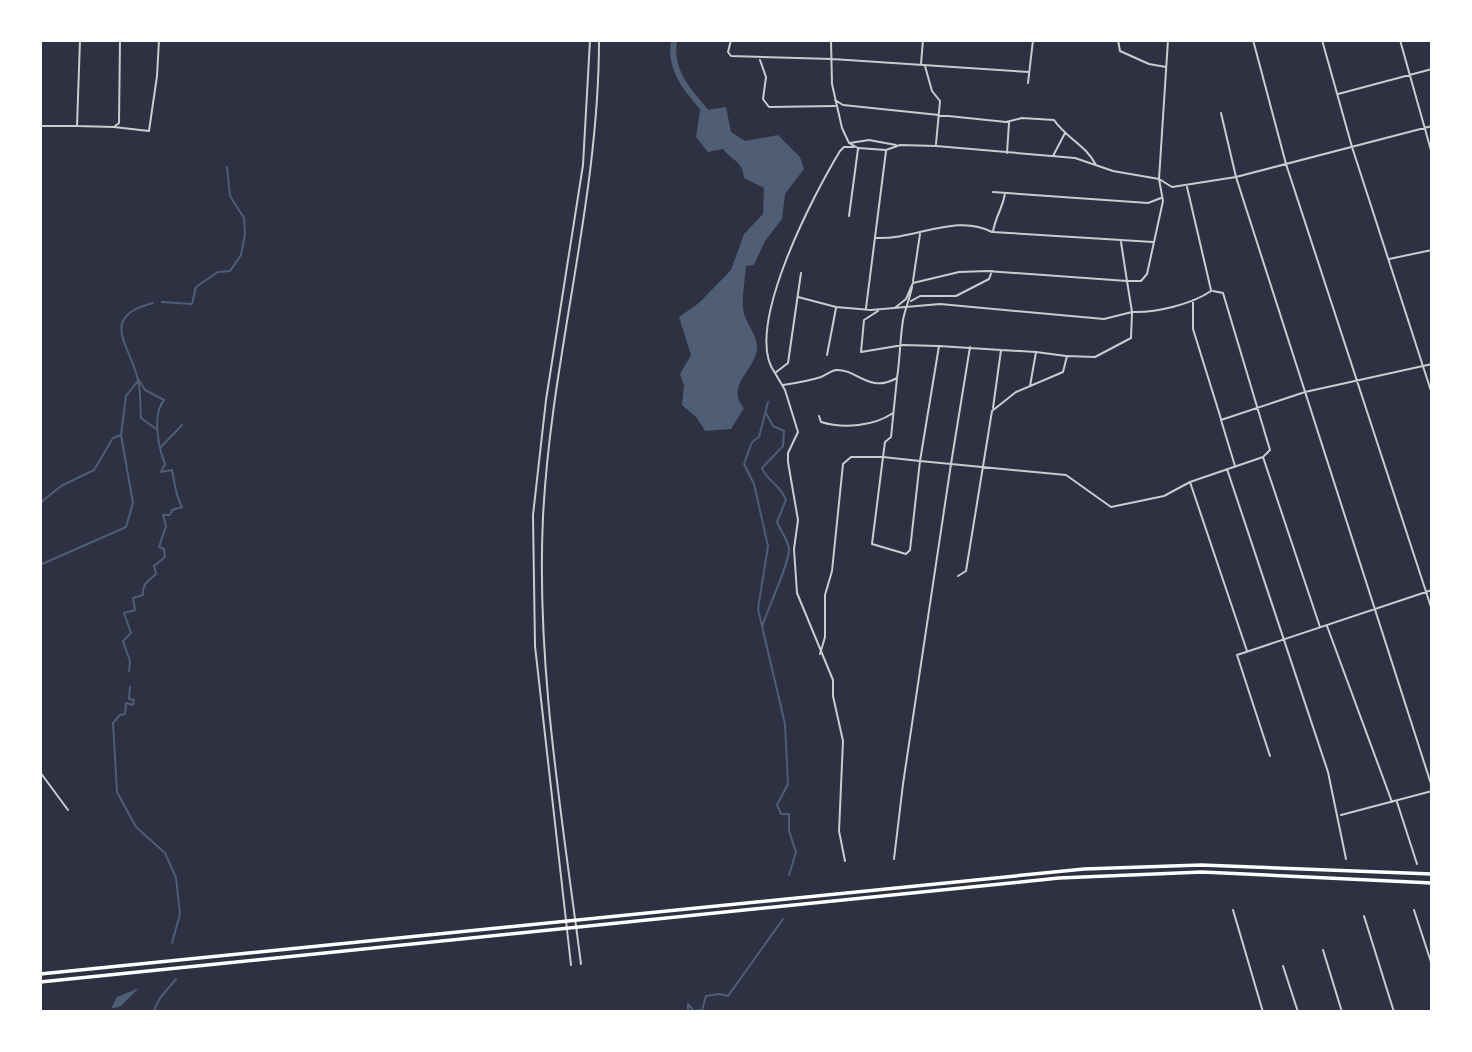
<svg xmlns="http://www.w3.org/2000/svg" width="1472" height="1052" viewBox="0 0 1472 1052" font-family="'PT Sans Narrow',sans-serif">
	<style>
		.water { fill: #4f5d75 }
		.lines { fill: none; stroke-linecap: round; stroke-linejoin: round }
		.stream { stroke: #4f5d75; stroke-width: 2 }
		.river { stroke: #4f5d75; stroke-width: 6 }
		.minor { stroke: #caccd0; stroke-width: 2 }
		.tertiary { stroke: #caccd0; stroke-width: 2 }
		.motorway { stroke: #fff; stroke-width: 3.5 }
	</style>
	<rect width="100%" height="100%" fill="#2d3142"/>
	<path class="water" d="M726,107L731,132L745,141L778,135L800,157L804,169L785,194L782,219L765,241L754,265L746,266C745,280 742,296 743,309C745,323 759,337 757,350C754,371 725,386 744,408L731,429L705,431L697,418L682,405L684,385L680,374L691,355L679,317L699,303L731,270L744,234L763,214L764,188L744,178C742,160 732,161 723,149L708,152L696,137L700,111Z
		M139,988L121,1006L111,1009L117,997Z"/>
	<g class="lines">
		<path class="stream" d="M162,302L192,304L196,287L218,272L230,271L241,255L245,234L244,218L230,196L227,167
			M153,303C97,317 131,346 138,380C141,392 140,405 141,418L156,429
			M768,402L759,437L752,442L744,464L754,484L768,546L758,609L785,724L788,784L777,805L781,814H789V831L796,852L789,875
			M160,448L182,425
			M40,503L61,486L94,470L113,438L121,435L126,396L137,382
			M40,565L126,527L133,503L121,435
			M762,627C767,610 791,560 789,548C787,539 781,531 777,522L786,500C780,484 767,481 762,468L783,446L784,431L773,426L766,413
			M129,671L130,661L123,641L131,633L124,613L135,610L133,598L143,595C142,583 149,581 156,574L154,566L165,557L164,549L159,547L166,526L163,515H170L172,510L182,507C175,494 175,484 172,470L161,472L165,464C158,447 152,414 164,400L145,390L138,379
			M130,687L129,699L134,700L133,705L126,703L125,714L120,715L113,723L117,792L136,827L165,853L176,878L180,914L172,943
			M153,1012L160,998L176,979
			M688,1012V1004L694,1011L702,1010L706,996L719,994L728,996L783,919"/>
		<path class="river" d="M674,40C668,71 690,93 708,114"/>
		<path class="minor" d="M731,40L728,52L731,56L832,59L1029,72
			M831,40L832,84L842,128L849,143L858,148L886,150L900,145L936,146L1075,158L1113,171L1159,179L1172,187L1236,177L1432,126
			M1118,40L1120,51L1149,64L1166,67
			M1168,40L1159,179L1163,201L1147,274L1141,281H1127L1132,312C1156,313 1192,304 1211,291
			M1253,40L1286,164L1432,610
			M1400,40L1432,154
			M760,60L766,77L763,99L769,107L835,106
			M921,64L923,40
			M925,66L932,91L940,101L936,144
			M1028,83L1033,40
			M1338,94L1432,69
			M835,100L843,105L1006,122L1022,118L1054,120C1066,138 1086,145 1096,165
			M1221,113L1236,177L1432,787
			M40,126H77L80,40
			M77,126L114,127L119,123L120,40
			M114,127L149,131L157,76L159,40
			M850,143L869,140L896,145
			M1007,153L1009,123
			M1053,156L1065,133
			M1187,187L1211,290
			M993,192L1148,203L1161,198
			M1005,193C1003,208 995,217 993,232L1153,242
			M849,216L858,149
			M876,238C915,240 956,213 992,232
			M1389,259L1432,250
			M801,273L788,363L775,373C742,330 814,194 840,151L844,147H854
			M913,281L920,234
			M1213,291L1223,293L1270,450L1263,457L1320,627
			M798,297L836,307L871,310L940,304L1104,319L1132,312L1131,338L1095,357L1067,356L1063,372L1016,392L992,411L966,571L958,576
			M1193,300V329L1221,419
			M911,301L920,296H956L989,279L992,271
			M896,307L906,299L913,283L959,272L987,271L1127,281L1121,242
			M866,308L886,151
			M878,311L864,320L861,352L903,345L938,346
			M970,347L951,464L920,461L939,346L1001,350
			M827,355L836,308
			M775,373L785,390L798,432L788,453V462L798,520L794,549L797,593L833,680V696L843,741L839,831L845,861
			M783,385C796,383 809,381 821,377C826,375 830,371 836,370C858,369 868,394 897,378C900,359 900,339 903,320C905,309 910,298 912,287
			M1030,386L1036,352L1066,356
			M993,408L1001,350L1036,352
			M819,416L821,422C844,429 874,426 893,413
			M1235,466L1221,420L1305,392L1432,364
			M1227,469L1328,772L1346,859
			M1327,626L1392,802
			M1247,651L1190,482L1263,457
			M820,654L825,637V595L832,571L843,464L851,457H883L872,544L906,554L910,550L920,461L883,457L885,442L891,437L897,378
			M1270,756L1237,655L1432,590
			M40,772L68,810
			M1397,802L1417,864
			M1341,815L1432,791
			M894,859L903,784L951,464L1066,475L1111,507L1164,496L1190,482
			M1233,910L1263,1012
			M1414,910L1432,965
			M1364,916L1394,1012
			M1323,950L1342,1012
			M1283,966L1298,1012"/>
		<path class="tertiary" d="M1322,40L1352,147L1432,394
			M581,964C562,816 536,666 543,517C551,357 599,201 599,40
			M571,965L535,646L533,515L546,400L583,165L590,40"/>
		<path class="motorway" d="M40,974L1084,869L1201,865L1432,874
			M40,982L1059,878L1202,872L1432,883"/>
	</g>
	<rect width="1472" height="1052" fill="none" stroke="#ffffff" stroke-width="84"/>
</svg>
